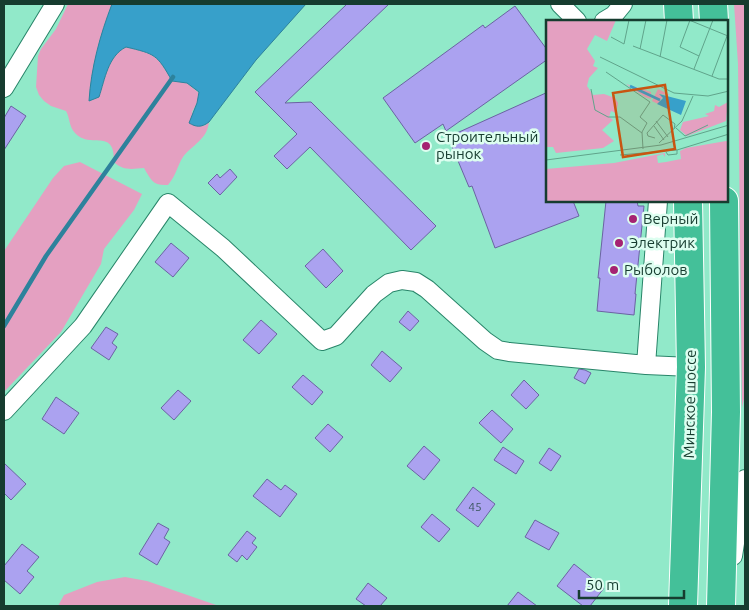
<svg xmlns="http://www.w3.org/2000/svg" width="749" height="610" viewBox="0 0 749 610" font-family="Ubuntu,sans-serif">
	<style>
		.green { fill: #e4a0c1 }
		.water { fill: #37a0ca; stroke: #2d829c }
		.lines { fill: none; stroke-linecap: round; stroke-linejoin: round }
		.stream { stroke: #2d829c; stroke-width: 4.5 }
		.building { fill: #aba2f0; stroke: #6b63a2 }
		.street-casing { stroke: #288569; stroke-width: 20 }
		.highway-casing { stroke: #fff; stroke-width: 30 }
		.street { stroke: #fff; stroke-width: 18 }
		.highway { stroke: #44c099; stroke-width: 28 }
		.poi-dot { fill: #a52372; stroke: #ddfef0; stroke-width: 2 }
		.labels { text-anchor: middle; stroke-width: 5; stroke-linejoin: round; paint-order: stroke }
		.number-label { font-size: 12px; fill: #3b565f }
		.poi-label { font-size: 15px; fill: #163c2f; stroke: #ddfef0; text-anchor: start }
		.street-label { font-size: 15px; fill: #163c2f; stroke: #ddfef0 }
		.inset-river { fill: none; stroke: #37a0ca; stroke-width: 2.5 }
		.inset-road { fill: none; stroke: #60a48b; stroke-width: 1 }
		.view { fill: #c85511; fill-opacity: 0.15; stroke: #c85511; stroke-width: 2.5 }
		.inset-edge { fill: none; stroke: #163c2f; stroke-width: 2.5 }
	</style>
	<rect width="100%" height="100%" fill="#91e9c9"/>
	<path class="green" d="M68,4H112C100,35 91,68 89,101L99,97C105,79 108,56 126,47C155,54 157,54 172,81L187,83L199,93L197,103L192,112L204,126L209,122C207,140 192,145 183,157C177,166 177,174 168,185C153,186 151,180 144,168C132,169 123,171 114,162C115,127 91,150 75,133C69,127 70,118 66,111L51,106L44,101L39,95L36,87L38,56L41,49L56,29Z
		M734,4H745V394L742,408L738,64Z
		M80,162L142,194L134,210L104,249L101,264L61,332L4,392V251L53,178L64,166Z
		M125,577L147,581L219,606H58L64,595L97,582Z"/>
	<path class="water" d="M112,4H306L256,60L209,122C201,128 196,127 189,123L197,103L199,92L187,83L172,81C157,54 155,54 126,47C108,56 105,79 99,97L89,101C91,68 100,35 112,4Z"/>
	<g class="lines">
		<path class="stream" d="M4,326L46,256L173,77"/>
	</g>
	<path class="building" d="M347,4H389L285,103L311,102L436,226L411,250L310,147L287,169L274,156L297,134L255,92Z
		M515,6L548,51V59L446,131L443,124L415,143L383,98L483,25L485,28Z
		M548,92V201H573L579,216L495,248L472,186L469,187L448,137Z
		M11,106L26,116L4,150V118Z
		M230,169L237,177L220,195L208,183L217,174L220,178Z
		M606,201H637L638,206H644L635,294H636L634,315L597,311L600,278H598Z
		M171,243L189,258L173,277L155,262Z
		M323,249L343,271L326,288L305,266Z
		M408,311L419,321L410,331L399,322Z
		M261,320L277,334L259,354L243,340Z
		M106,327L118,334L112,343L117,347L109,360L91,348Z
		M382,351L402,368L390,382L371,365Z
		M579,369L585,370L591,373L585,384L574,378Z
		M303,375L323,392L312,405L292,387Z
		M524,380L539,395L526,409L511,395Z
		M178,390L191,401L174,420L161,408Z
		M56,397L79,413L64,434L42,419Z
		M492,410L513,429L501,443L479,423Z
		M328,424L343,437L330,452L315,438Z
		M424,446L440,460L424,480L407,466Z
		M503,447L524,461L516,474L494,460Z
		M549,448L561,456L551,471L539,463Z
		M4,463L26,484L11,500L4,493Z
		M267,479L281,490L285,485L297,494L280,517L253,496Z
		M473,487L495,504L478,527L456,510Z
		M432,514L450,529L439,542L421,527Z
		M535,520L559,533L549,550L525,537Z
		M158,523L169,529L164,538L170,542L157,565L139,554Z
		M247,531L256,538L252,543L257,547L247,560L242,555L237,562L228,555Z
		M22,544L39,557L27,571L34,577L20,594L4,580V566Z
		M574,564L604,588L590,606H583L557,586Z
		M368,583L387,598L380,606H366L356,599Z
		M518,592L537,606H507Z"/>
	<g class="lines">
		<g class="street-casing">
			<path id="street" d="M560,4L577,21
				M604,21L614,15L623,4
				M4,88L55,4
				M646,365L658,201
				M4,411L83,326L168,203L223,248L322,341L336,336L374,294L389,283L402,280L416,282L427,289L485,341L498,350L509,352L646,365L691,367
				M733,556L745,479"/>
		</g>
		<g class="highway-casing">
			<path id="highway" d="M678,4L679,21
				M713,4L714,21
				M683,606L691,367L688,201
				M721,606L726,412L724,201"/>
		</g>
		<use href="#street" class="street"/>
		<use href="#highway" class="highway"/>
	</g>
	<g class="poi-dot">
		<circle cx="426" cy="146" r="5"/>
		<circle cx="633" cy="219" r="5"/>
		<circle cx="619" cy="243" r="5"/>
		<circle cx="614" cy="270" r="5"/>
	</g>
	<g class="labels">
		<g class="number-label">
			<text x="475" y="511">45</text>
		</g>
		<g class="poi-label">
			<text x="436" y="142">Строительный<tspan x="436" dy="17">рынок</tspan></text>
			<text x="643" y="224">Верный</text>
			<text x="629" y="248">Электрик</text>
			<text x="624" y="275">Рыболов</text>
		</g>
		<g class="street-label">
			<text transform="translate(690 404) rotate(-89)" y="5">Минское шоссе</text>
		</g>
	</g>
	<g transform="translate(546 20)">
		<rect width="182" height="182" fill="#91e9c9"/>
		<path d="M0,0H70L61,21L49,15L41,29L49,41L47,46L52,48L43,58L41,66L47,75L58,74L69,78L72,83L70,93L65,91L63,97L67,100L56,110L68,121L57,128L10,133L7,127H0ZM80,64L105,72V79L99,77ZM112,69L124,75L112,74L117,76L112,84L106,81ZM182,82L180,101L141,116L134,110L137,102L163,96L159,94L168,91L169,85L173,87ZM180,121L183,122L182,182H0V149L68,143L119,133V137L117,134L111,136L112,143L120,142L135,139L134,131L140,128Z" fill="#e4a0c1"/>
		<path d="M113,74L140,81L135,95L111,84L117,78Z" fill="#37a0ca"/>
		<path class="inset-river" d="M84,66L114,80"/>
		<path class="inset-road" d="M143,0L182,16M144,0L134,27L153,36M65,17L78,24L83,0M87,26L173,59H183M94,29L100,0M54,37L128,73L162,76L183,71M114,37L121,0M148,49L167,0M60,52L104,82L94,97L101,103L96,112L97,129M166,56L181,16M45,69L49,90L62,97H74L96,113M110,101L122,117M108,106L118,120M130,108L139,116L162,105M109,118L102,116L101,113L117,95L129,104L128,109M113,123L136,101L147,76M120,132L122,135L131,134V130M74,135L131,130L183,114M0,140L115,125L183,105"/>
		<path class="view" d="M119,65L129,129L77,137L67,73Z"/>
		<rect width="182" height="182" class="inset-edge"/>
	</g>
	<rect width="749" height="610" fill="none" stroke="#163c2f" stroke-width="10"/>
	<path d="M579 590v8h105v-8" fill="none" stroke="#163c2f" stroke-width="2.5"/>
	<text x="586" y="590" font-size="15" fill="#163c2f" stroke="#ddfef0" stroke-width="4" paint-order="stroke">50 m</text>
</svg>
